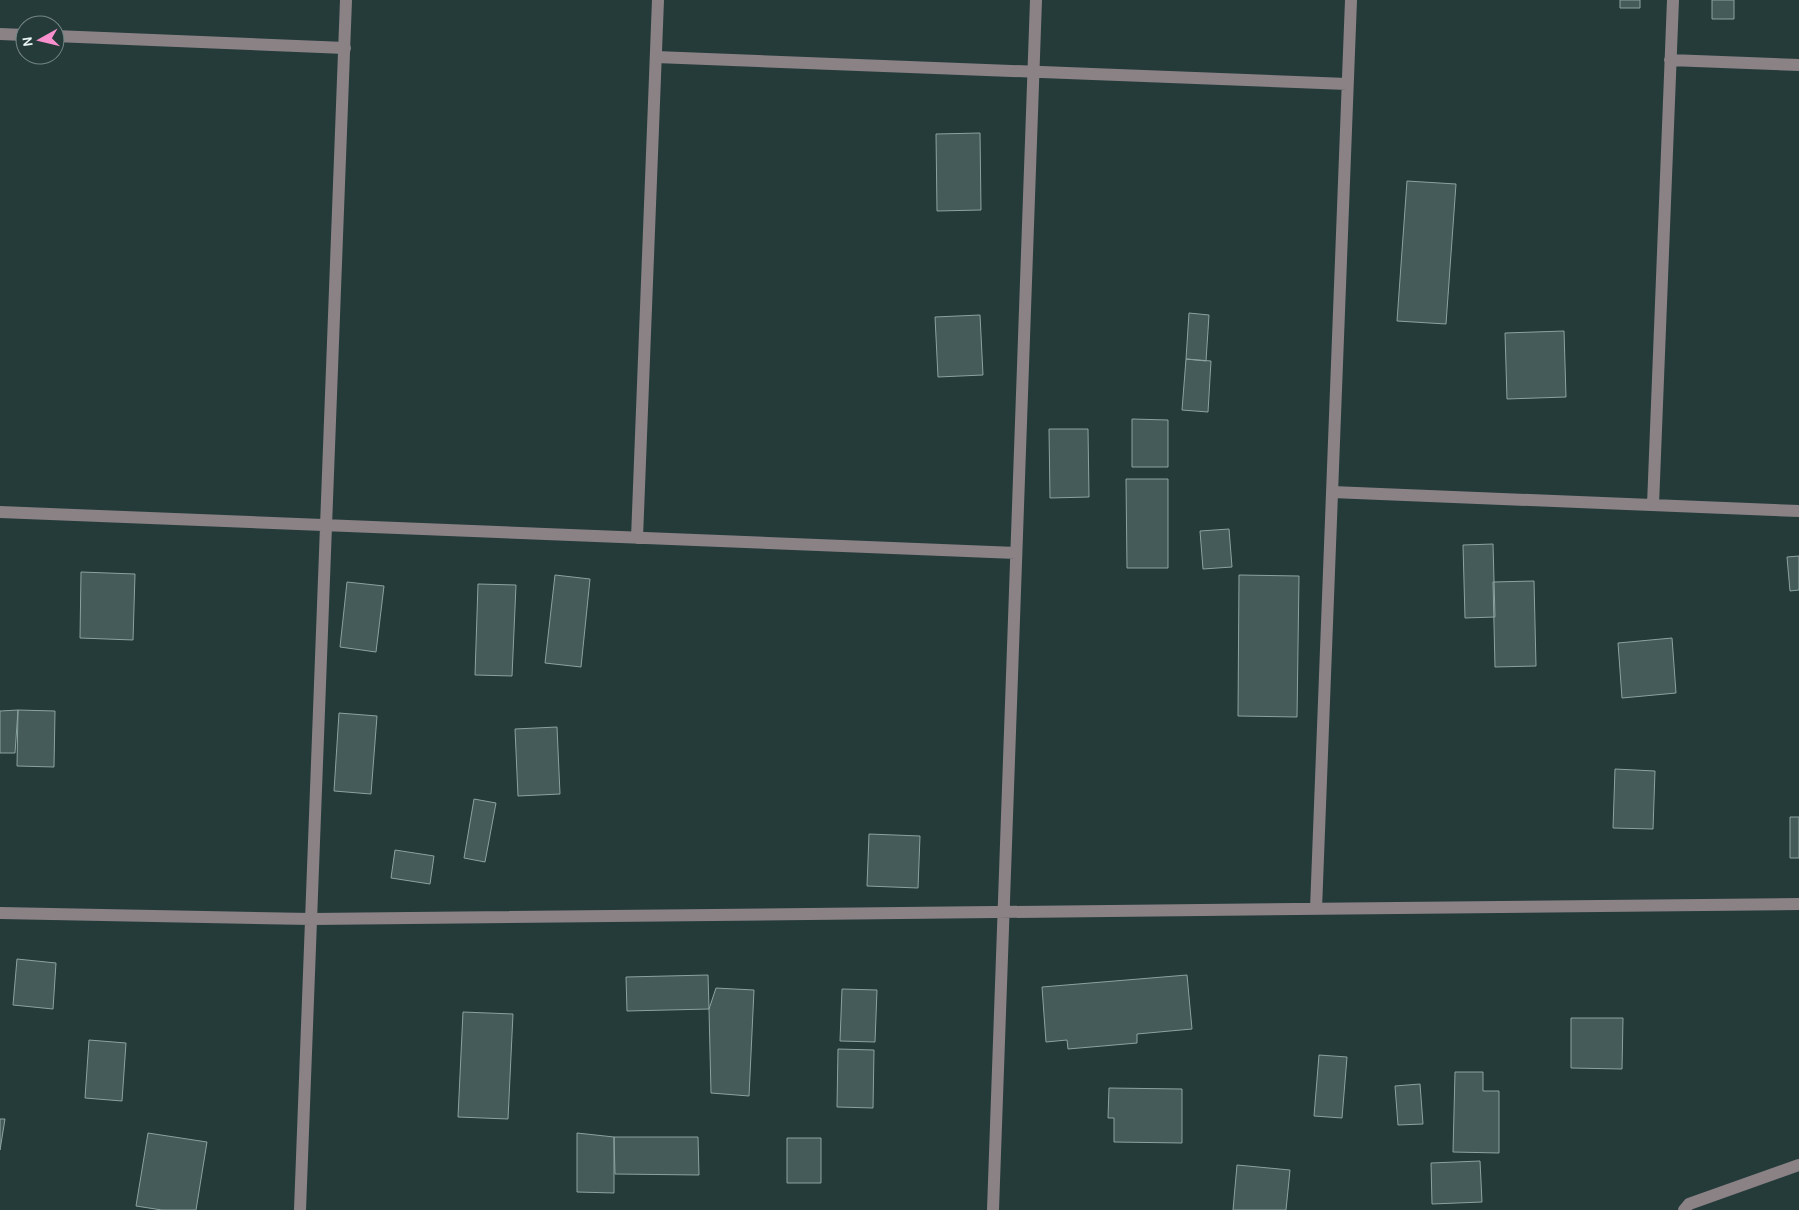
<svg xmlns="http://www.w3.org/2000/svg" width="1799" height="1210" viewBox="0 0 1799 1210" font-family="Karla,sans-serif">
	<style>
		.building { fill: #455b5a; stroke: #8aa2a0 }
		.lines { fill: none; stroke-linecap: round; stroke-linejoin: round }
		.minor { stroke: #8b8286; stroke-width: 12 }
	</style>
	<rect width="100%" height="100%" fill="#253b3a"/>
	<path class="building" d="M1620,0H1640V8H1620Z
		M1712,0H1734V19H1712Z
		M980,133L981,210L937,211L936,134Z
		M1407,181L1456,184L1446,324L1397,321Z
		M1189,313L1209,315L1206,361L1186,359Z
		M980,315L983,375L938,377L935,317Z
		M1564,331L1566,397L1507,399L1505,333Z
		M1186,359L1211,361L1208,412L1182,410Z
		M1132,419L1168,420V467H1132Z
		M1049,429H1088L1089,497L1050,498Z
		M1126,479H1168V568H1127Z
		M1229,529L1232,567L1203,569L1200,531Z
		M1493,544L1495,617L1465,618L1463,545Z
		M1799,556V590L1790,591L1787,557Z
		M81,572L135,574L133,640L80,638Z
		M555,575L590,579L581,667L545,663Z
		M1239,575L1299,576L1297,717L1238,716Z
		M1534,581L1536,666L1495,667L1493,582Z
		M347,582L384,586L376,652L340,647Z
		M478,584L516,585L512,676L475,675Z
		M1672,638L1676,693L1622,698L1618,643Z
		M18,710L55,711L54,767L17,766Z
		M18,710L15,753H0V711Z
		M339,713L377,716L371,794L334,791Z
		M557,727L560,794L518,796L515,729Z
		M1615,769L1655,771L1653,829L1613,828Z
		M474,799L496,803L485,862L464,858Z
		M1790,817H1799V858H1790Z
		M869,834L920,836L918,888L867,886Z
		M395,850L434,856L430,884L391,878Z
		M17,959L56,963L53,1009L13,1005Z
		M708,975L709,1009L627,1011L626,977Z
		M1187,975L1192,1029L1137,1034V1043L1068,1049L1067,1040L1046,1042L1042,987Z
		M716,988L754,990L749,1096L711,1093L709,1009Z
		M842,989L877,990L875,1042L840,1041Z
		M463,1012L513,1014L508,1119L458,1117Z
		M1571,1018H1623L1622,1069L1571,1068Z
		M89,1040L126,1043L122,1101L85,1098Z
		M838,1049L874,1050L873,1108L837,1107Z
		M1319,1055L1347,1057L1342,1118L1314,1116Z
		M1455,1072H1483V1091H1499V1153L1453,1152Z
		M1420,1084L1423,1124L1398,1125L1395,1086Z
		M1109,1088L1182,1089V1143L1114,1142V1118H1108Z
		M0,1119H5L0,1150Z
		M148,1133L207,1142L196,1210H162L136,1206Z
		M577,1133L614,1137V1193L577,1192Z
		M614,1137H698L699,1175L615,1174Z
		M787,1138H821V1183H787Z
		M1480,1161L1482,1202L1432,1204L1431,1163Z
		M1237,1165L1290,1170L1286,1210H1233Z"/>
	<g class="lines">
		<path class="minor" d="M0,34L25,35
			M55,36L345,48
			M656,57L1347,84
			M1670,60L1799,65
			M1332,492L1799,511
			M1653,505L1673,0
			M0,512L1016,553
			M637,538L658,0
			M1316,909L1351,0
			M0,913L311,919L1799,904
			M300,1210L346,0
			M993,1210L1036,0
			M1684,1210L1689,1204L1799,1165"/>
	</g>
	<g transform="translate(40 40) rotate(262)"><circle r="24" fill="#253b3a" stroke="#738685"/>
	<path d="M0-4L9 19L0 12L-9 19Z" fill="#f790cd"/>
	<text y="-8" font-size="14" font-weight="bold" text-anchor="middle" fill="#e9f6f5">N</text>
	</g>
</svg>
